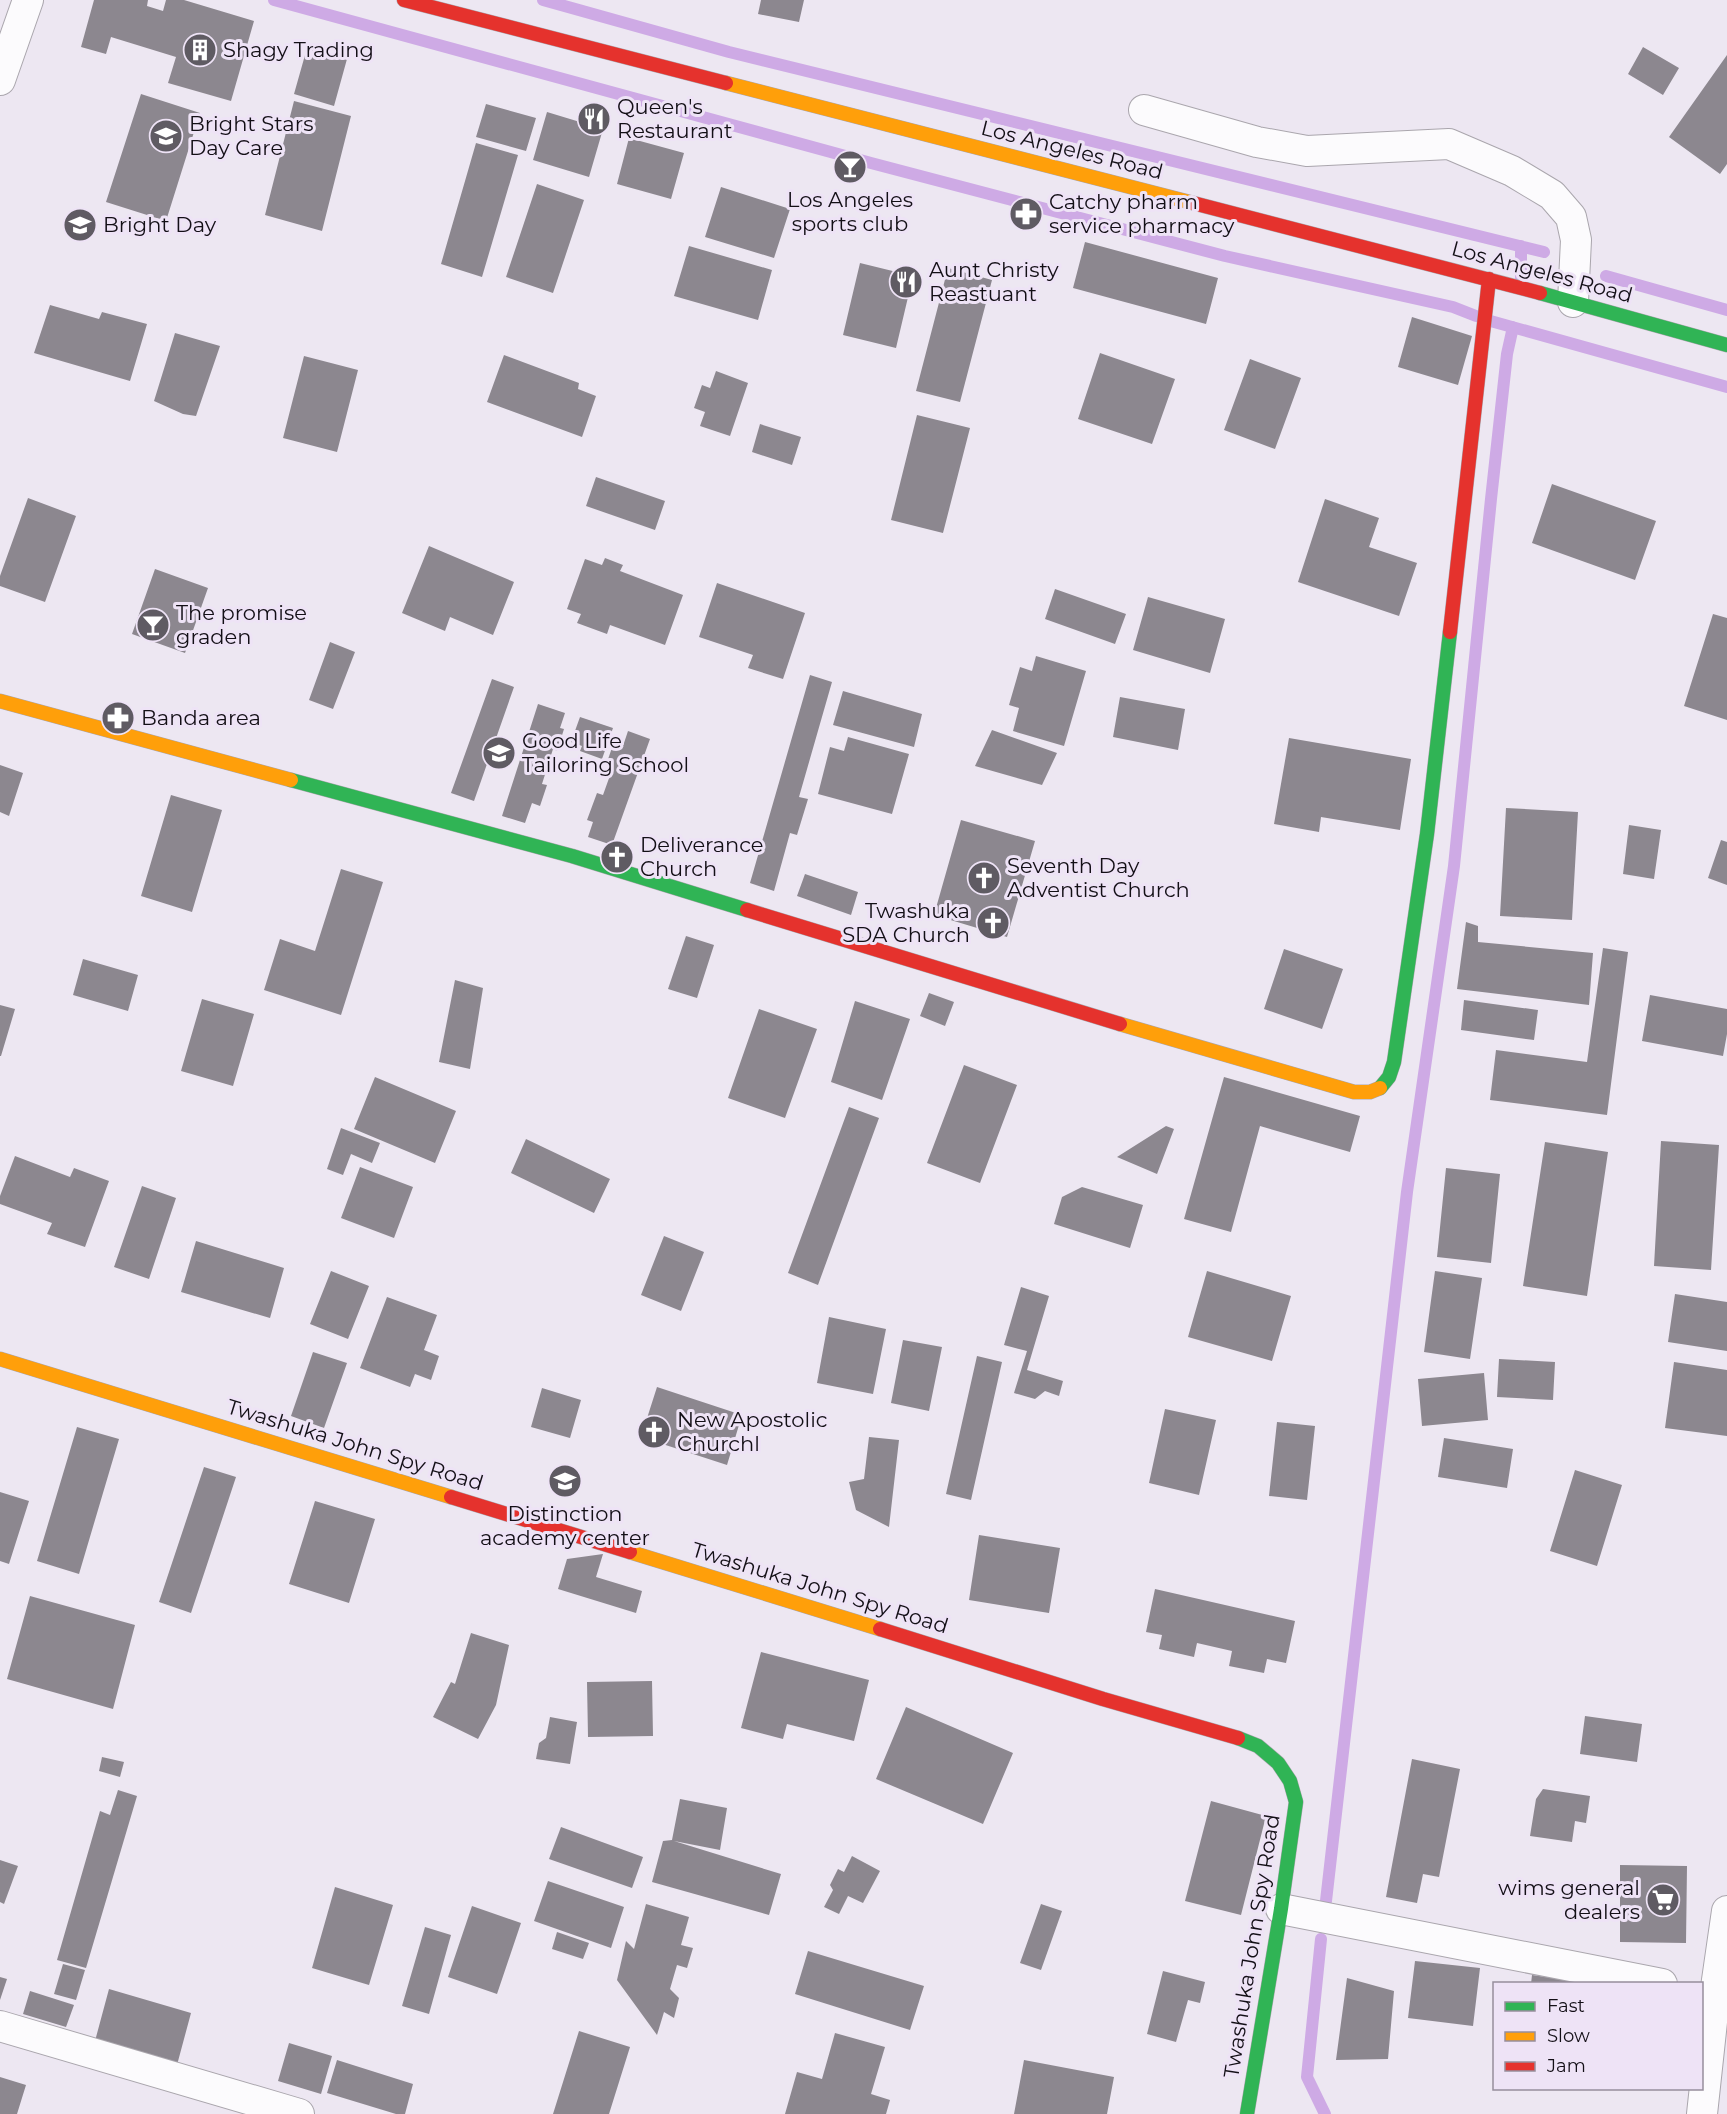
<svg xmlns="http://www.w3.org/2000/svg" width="1727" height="2114" viewBox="0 0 1727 2114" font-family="Montserrat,sans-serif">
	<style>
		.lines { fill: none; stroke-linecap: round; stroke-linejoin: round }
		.stream { stroke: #ceaae5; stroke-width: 12 }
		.building { fill: #8c878f }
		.street-casing { stroke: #aaa6ad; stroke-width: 32 }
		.fast-casing { stroke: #aaa6ad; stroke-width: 15 }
		.slow-casing { stroke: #aaa6ad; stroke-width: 15 }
		.jam-casing { stroke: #aaa6ad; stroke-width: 15 }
		.street { stroke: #fcfbfd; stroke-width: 30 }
		.fast { stroke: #30b455; stroke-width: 14 }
		.slow { stroke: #ff9f0a; stroke-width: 14 }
		.jam { stroke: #e5322d; stroke-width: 14 }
		.labels { text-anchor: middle; stroke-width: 6; stroke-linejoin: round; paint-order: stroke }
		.poi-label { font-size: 21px; fill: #130f16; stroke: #eee3f6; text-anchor: start }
		.street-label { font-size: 21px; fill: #130f16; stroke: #eee3f6 }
	</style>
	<rect width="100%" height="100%" fill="#ede7f2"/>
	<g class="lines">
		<path class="stream" d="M274,0L871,163L1225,256L1453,307L1476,316
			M543,0L729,52L1544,252
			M1521,246V278
			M1606,276L1727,310
			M1487,320L1727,387
			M1326,1901L1407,1192L1454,866L1491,499L1507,354L1513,327
			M1321,1939L1307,2077L1325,2114"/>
	</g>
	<path class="building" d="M94,0H148L147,6L163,11L166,0H184L254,21L231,101L168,83L176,57L111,37L106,54L81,47Z
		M761,0H804L799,22L758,14Z
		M1643,47L1679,68L1663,95L1628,74Z
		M307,48L347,59L334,106L294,94Z
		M1727,55V164L1720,174L1669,137Z
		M141,94L200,113L166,221L106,202Z
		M294,101L351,116L322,231L265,215Z
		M486,104L536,118L526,151L476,137Z
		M547,112L603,129L589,177L533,160Z
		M629,138L684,153L671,199L617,184Z
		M476,143L518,155L482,277L441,264Z
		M537,184L584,200L553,293L506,277Z
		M721,187L790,209L774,258L705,237Z
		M1085,242L1218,278L1206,324L1073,288Z
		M689,246L772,270L758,320L674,296Z
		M860,263L913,276L896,348L843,335Z
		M948,268L992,280L960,402L916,391Z
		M50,305L99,319L102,312L147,324L130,381L34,353Z
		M1412,317L1472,336L1458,385L1398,367Z
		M175,333L220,346L196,416L183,414L154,401Z
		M1100,353L1175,379L1152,444L1078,419Z
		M504,355L579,383L578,389L596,396L582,437L487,402Z
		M304,356L358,370L337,452L283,438Z
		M1250,359L1301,378L1275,449L1224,430Z
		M716,371L748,383L730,436L700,426L705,412L694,408L702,385L710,388Z
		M917,415L970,428L943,533L891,520Z
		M760,424L801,437L792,465L752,452Z
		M596,477L665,501L655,530L586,506Z
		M1552,484L1656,521L1635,580L1532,543Z
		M28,498L76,516L45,602L0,586V576Z
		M1325,499L1379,518L1369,547L1417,563L1399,616L1298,582Z
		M429,546L514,582L493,635L450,617L445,631L402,613Z
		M605,558L623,565L620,571L683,595L665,645L610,625L607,634L577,623L581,614L567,609L585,559L602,565Z
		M155,569L208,588L185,653L132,634Z
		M717,583L805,613L783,679L748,668L753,655L699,637Z
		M1055,589L1126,614L1115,644L1045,619Z
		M1148,597L1225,619L1210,673L1133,650Z
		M1713,614L1727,618V720L1684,706Z
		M330,642L355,652L333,709L309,700Z
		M1036,656L1086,671L1064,746L1013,731L1019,708L1009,705L1020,667L1032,671Z
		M810,675L832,682L799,797L808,799L797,835L790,833L774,891L750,883Z
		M492,679L514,687L474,801L451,793Z
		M843,691L922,714L914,747L833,725Z
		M1120,697L1185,709L1178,750L1113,737Z
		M538,704L565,713L560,728L564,729L557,751L553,749L542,784L547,785L540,806L532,803L525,823L502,816Z
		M580,717L613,728L602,759L580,751L582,746L571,742Z
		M992,730L1057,753L1042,785L975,766Z
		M628,731L650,739L612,845L588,837L593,822L587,820L597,793L603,795L613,767L606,765L614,742L623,746Z
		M848,737L909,754L892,814L818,794L830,747L844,751Z
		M1289,738L1411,759L1400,830L1321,817L1319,832L1274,824Z
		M0,765L23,773L9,816L0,812Z
		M171,795L222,810L192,912L141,896Z
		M1506,808L1578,812L1572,920L1500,916Z
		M961,820L1035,841L1007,937L934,915Z
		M1629,825L1661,830L1654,879L1623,874Z
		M1721,840L1727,842V885L1708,878Z
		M341,869L383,882L341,1015L264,990L280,939L315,951Z
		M805,874L858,892L851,915L797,896Z
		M1466,922L1478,926V942L1593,953L1589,1005L1457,989Z
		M686,936L714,945L697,998L668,989Z
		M1603,948L1628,952L1607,1115L1490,1100L1496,1050L1587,1062Z
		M1284,949L1343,969L1322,1029L1264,1009Z
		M83,959L138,975L128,1011L73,995Z
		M455,980L483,988L470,1069L439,1062Z
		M929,993L954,1002L945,1026L920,1016Z
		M1650,995L1727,1009V1034L1723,1056L1642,1041Z
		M202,999L254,1014L233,1086L181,1071Z
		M1464,1000L1538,1010L1534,1040L1461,1030Z
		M855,1001L910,1019L882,1100L831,1082Z
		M0,1005L15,1009L1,1056H0Z
		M759,1009L817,1029L785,1118L728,1098Z
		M964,1065L1017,1085L980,1183L927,1163Z
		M375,1077L456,1111L435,1163L354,1129Z
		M1224,1077L1360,1116L1350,1152L1260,1126L1231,1232L1184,1219Z
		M849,1107L879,1118L818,1285L788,1273Z
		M1166,1126L1174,1129L1157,1174L1117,1157Z
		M341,1128L380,1143L372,1163L351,1154L343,1175L327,1169Z
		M526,1139L610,1179L594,1213L511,1173Z
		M1661,1141L1719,1145L1711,1270L1654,1266Z
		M1545,1142L1608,1152L1587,1296L1523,1286Z
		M15,1156L70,1177L74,1168L109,1181L85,1247L47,1234L52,1223L0,1204V1196Z
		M360,1167L413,1187L394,1238L341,1218Z
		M1446,1168L1500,1174L1491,1263L1437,1257Z
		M142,1186L176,1198L149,1279L114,1267Z
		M1082,1187L1143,1205L1130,1248L1054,1224L1062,1197Z
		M664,1236L704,1252L681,1311L641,1295Z
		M196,1241L284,1268L270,1318L181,1292Z
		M331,1271L369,1286L348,1339L310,1324Z
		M1207,1271L1291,1296L1272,1361L1188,1337Z
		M1435,1271L1482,1278L1470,1359L1424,1352Z
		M1021,1287L1049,1296L1027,1370L1063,1381L1059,1396L1045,1391L1035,1399L1014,1393L1027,1351L1004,1345Z
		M1675,1294L1727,1302V1351L1668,1342Z
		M387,1297L437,1315L424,1350L439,1356L431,1380L415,1374L410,1387L360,1368Z
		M829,1317L886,1329L873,1394L817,1383Z
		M903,1340L942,1347L929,1411L891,1403Z
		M313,1352L347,1363L324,1428L291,1416Z
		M977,1356L1002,1362L971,1500L946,1494Z
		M1499,1359L1555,1362L1553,1400L1497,1397Z
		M1674,1362L1727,1370V1436L1665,1428Z
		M1484,1373L1488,1420L1422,1426L1418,1379Z
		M657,1387L742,1415L727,1465L641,1437Z
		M542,1388L581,1400L570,1438L531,1427Z
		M1165,1409L1216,1420L1199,1495L1149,1483Z
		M1277,1422L1315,1426L1307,1500L1269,1496Z
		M77,1427L119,1439L79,1574L37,1561Z
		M869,1437L899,1440L889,1527L856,1510L849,1482L864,1479Z
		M1444,1438L1513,1449L1507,1488L1438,1477Z
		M204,1467L236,1477L191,1613L159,1602Z
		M1575,1470L1622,1485L1597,1566L1550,1551Z
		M0,1492L29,1501L9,1564L0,1561Z
		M315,1501L375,1519L349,1603L289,1584Z
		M979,1535L1060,1548L1049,1613L969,1600Z
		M603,1554L596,1577L642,1591L636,1613L558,1589L567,1559Z
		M1155,1589L1295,1621L1286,1663L1267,1659L1264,1673L1229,1666L1232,1651L1197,1643L1194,1657L1159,1649L1162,1635L1146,1632Z
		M30,1596L135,1625L113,1709L7,1679Z
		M471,1633L509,1645L496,1705L478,1739L433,1717L451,1682L455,1684Z
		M761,1652L869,1680L854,1741L787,1724L783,1739L741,1728Z
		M652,1681L653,1736L588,1737L587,1682Z
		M906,1707L1013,1753L983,1824L876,1779Z
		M1585,1716L1642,1724L1637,1762L1580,1754Z
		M550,1717L577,1722L570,1764L536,1759L539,1743L546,1738Z
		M102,1757L124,1762L120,1777L99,1771Z
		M1412,1759L1460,1769L1439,1877L1423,1874L1417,1903L1386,1897Z
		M1543,1789L1590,1796L1586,1823L1575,1821L1572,1842L1530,1836L1536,1799Z
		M118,1790L137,1796L86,1968L57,1960L100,1811L110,1815Z
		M680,1799L727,1808L720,1850L674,1841L781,1874L769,1915L652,1882L663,1841L672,1840Z
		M1211,1801L1266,1816L1241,1915L1185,1901Z
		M561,1827L643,1857L632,1888L549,1859Z
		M852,1856L880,1871L863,1903L848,1896L839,1914L824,1907L833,1890L830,1885L838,1869L844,1872Z
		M0,1860L18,1866L4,1904L0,1902Z
		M1620,1865L1687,1866L1686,1943L1620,1942Z
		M548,1881L624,1907L611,1948L534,1921Z
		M335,1887L393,1905L369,1985L312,1968Z
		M646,1904L689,1917L681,1945L693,1948L687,1968L677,1965L670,1989L679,1998L674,2018L664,2012L657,2035L617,1980L626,1941L634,1949Z
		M1041,1904L1062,1911L1041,1970L1020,1963Z
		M472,1906L521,1923L497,1994L448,1977Z
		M425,1927L451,1935L429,2014L402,2006Z
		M557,1932L589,1943L583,1959L552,1949Z
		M808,1951L924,1986L910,2030L795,1994Z
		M1415,1961L1480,1968L1473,2026L1408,2018Z
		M63,1964L85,1970L76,2000L54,1994Z
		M1163,1971L1205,1982L1200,2003L1188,2000L1176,2042L1147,2034Z
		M1532,1975L1582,1982V1984H1531Z
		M0,1977L7,1979L0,2000Z
		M1347,1978L1394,1991L1388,2059L1336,2060Z
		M109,1989L191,2013L177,2065L95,2041Z
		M30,1991L74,2005L66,2027L23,2014Z
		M579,2031L630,2047L609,2114H553Z
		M835,2033L885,2047L871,2094L890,2100L886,2114H785L797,2072L822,2079Z
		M289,2043L332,2056L321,2094L278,2081Z
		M337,2060L413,2084L405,2114H396L327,2093Z
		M1024,2060L1114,2077L1107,2114H1014Z
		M0,2077L26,2085L17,2114H0Z"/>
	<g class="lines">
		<g class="street-casing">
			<path id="street" d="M0,80L28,0
				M1144,110L1257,142L1307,151L1449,144L1512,171L1552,195L1571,217L1576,240L1573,302
				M1281,1909L1662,1984
				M0,2026L299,2114
				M1702,2114L1715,1994L1727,1911"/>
		</g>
		<g class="fast-casing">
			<path id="fast" d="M1540,293L1727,345
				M291,780L572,856L747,910
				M1380,1088L1389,1077L1394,1062L1427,834L1450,632
				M1238,1738L1258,1746L1278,1763L1290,1781L1296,1802L1281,1909L1247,2114"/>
		</g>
		<g class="slow-casing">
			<path id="slow" d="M726,83L1193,203
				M0,701L291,780
				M1120,1024L1354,1092H1370L1380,1088
				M0,1359L451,1497
				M630,1552L880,1629"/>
		</g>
		<g class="jam-casing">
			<path id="jam" d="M404,0L726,83
				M1193,203L1540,293
				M1450,632L1489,279
				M747,910L1120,1024
				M451,1497L630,1552
				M880,1629L1103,1699L1238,1738"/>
		</g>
		<use href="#street" class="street"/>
		<use href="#fast" class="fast"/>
		<use href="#slow" class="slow"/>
		<use href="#jam" class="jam"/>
	</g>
	<defs>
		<g id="building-disc" transform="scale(1.725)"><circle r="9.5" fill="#5f5b63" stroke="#eee3f6"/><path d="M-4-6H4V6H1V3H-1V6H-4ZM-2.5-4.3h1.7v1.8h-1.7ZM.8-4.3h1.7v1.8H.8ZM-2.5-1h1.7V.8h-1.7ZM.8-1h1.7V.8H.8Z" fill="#fff"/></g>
		<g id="restaurant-disc" transform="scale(1.725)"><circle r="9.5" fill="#5f5b63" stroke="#eee3f6"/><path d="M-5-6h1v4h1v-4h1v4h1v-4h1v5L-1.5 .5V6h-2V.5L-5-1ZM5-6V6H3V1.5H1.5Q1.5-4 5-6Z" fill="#fff"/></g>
		<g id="school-disc" transform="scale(1.725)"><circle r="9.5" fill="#5f5b63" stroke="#eee3f6"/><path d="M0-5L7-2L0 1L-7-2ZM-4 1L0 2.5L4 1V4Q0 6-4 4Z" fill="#fff"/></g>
		<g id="bar-disc" transform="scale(1.725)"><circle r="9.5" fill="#5f5b63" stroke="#eee3f6"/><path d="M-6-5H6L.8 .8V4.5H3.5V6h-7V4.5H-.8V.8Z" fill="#fff"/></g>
		<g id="pharmacy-disc" transform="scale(1.725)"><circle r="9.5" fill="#5f5b63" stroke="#eee3f6"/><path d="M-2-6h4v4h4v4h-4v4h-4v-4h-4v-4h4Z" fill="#fff"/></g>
		<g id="church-disc" transform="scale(1.725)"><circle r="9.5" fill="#5f5b63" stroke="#eee3f6"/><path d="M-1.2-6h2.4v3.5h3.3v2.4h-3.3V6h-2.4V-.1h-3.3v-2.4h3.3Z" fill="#fff"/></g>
		<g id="supermarket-disc" transform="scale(1.725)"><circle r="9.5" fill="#5f5b63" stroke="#eee3f6"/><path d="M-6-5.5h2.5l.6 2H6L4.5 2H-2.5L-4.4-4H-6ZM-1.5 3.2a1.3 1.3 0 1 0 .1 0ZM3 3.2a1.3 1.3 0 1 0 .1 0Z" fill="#fff"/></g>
	</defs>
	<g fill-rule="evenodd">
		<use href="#building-disc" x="200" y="50"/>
		<use href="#restaurant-disc" x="594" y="119"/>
		<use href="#school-disc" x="166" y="136"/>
		<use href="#bar-disc" x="850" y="167"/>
		<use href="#pharmacy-disc" x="1026" y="214"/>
		<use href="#school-disc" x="80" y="225"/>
		<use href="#restaurant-disc" x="906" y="282"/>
		<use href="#bar-disc" x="153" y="625"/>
		<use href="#pharmacy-disc" x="118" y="718"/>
		<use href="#school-disc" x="499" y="753"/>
		<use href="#church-disc" x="617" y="857"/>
		<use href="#church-disc" x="984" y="878"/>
		<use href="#church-disc" x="993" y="923"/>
		<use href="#church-disc" x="654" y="1432"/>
		<use href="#school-disc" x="565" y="1481"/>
		<use href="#supermarket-disc" x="1663" y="1900"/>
	</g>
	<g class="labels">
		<g class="poi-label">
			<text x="223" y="57">Shagy Trading</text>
			<text x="617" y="114">Queen's<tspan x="617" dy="24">Restaurant</tspan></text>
			<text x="189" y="131">Bright Stars<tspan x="189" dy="24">Day Care</tspan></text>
			<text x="850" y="207" text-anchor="middle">Los Angeles<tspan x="850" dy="24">sports club</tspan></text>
			<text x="1049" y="209">Catchy pharm<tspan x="1049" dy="24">service pharmacy</tspan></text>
			<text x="103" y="232">Bright Day</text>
			<text x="929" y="277">Aunt Christy<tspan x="929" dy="24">Reastuant</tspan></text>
			<text x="176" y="620">The promise<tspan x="176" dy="24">graden</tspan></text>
			<text x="141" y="725">Banda area</text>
			<text x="522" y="748">Good Life<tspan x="522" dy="24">Tailoring School</tspan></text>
			<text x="640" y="852">Deliverance<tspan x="640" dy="24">Church</tspan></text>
			<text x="1007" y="873">Seventh Day<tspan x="1007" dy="24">Adventist Church</tspan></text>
			<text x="970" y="918" text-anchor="end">Twashuka<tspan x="970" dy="24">SDA Church</tspan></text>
			<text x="677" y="1427">New Apostolic<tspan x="677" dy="24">Churchl</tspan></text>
			<text x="565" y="1521" text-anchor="middle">Distinction<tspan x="565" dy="24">academy center</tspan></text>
			<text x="1640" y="1895" text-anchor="end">wims general<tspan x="1640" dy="24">dealers</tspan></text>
		</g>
		<g class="street-label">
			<text transform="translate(1072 150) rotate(14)" y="7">Los Angeles Road</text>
			<text transform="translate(1542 272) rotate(15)" y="7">Los Angeles Road</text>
			<text transform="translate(355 1445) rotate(17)" y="7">Twashuka John Spy Road</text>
			<text transform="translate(820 1588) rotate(17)" y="7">Twashuka John Spy Road</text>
			<text transform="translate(1252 1946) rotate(-81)" y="7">Twashuka John Spy Road</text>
		</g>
	</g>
	<rect x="1493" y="1982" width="210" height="108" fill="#eee3f6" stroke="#968e9c" stroke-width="1.5"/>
	<rect x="1505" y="2002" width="30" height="9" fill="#30b455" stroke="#968e9c" stroke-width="1.5"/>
	<text x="1547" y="2012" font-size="18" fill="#130f16">Fast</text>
	<rect x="1505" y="2032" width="30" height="9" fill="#ff9f0a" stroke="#968e9c" stroke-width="1.5"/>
	<text x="1547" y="2042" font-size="18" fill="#130f16">Slow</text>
	<rect x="1505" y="2062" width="30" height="9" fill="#e5322d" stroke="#968e9c" stroke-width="1.5"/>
	<text x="1547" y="2072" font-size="18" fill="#130f16">Jam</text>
</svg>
